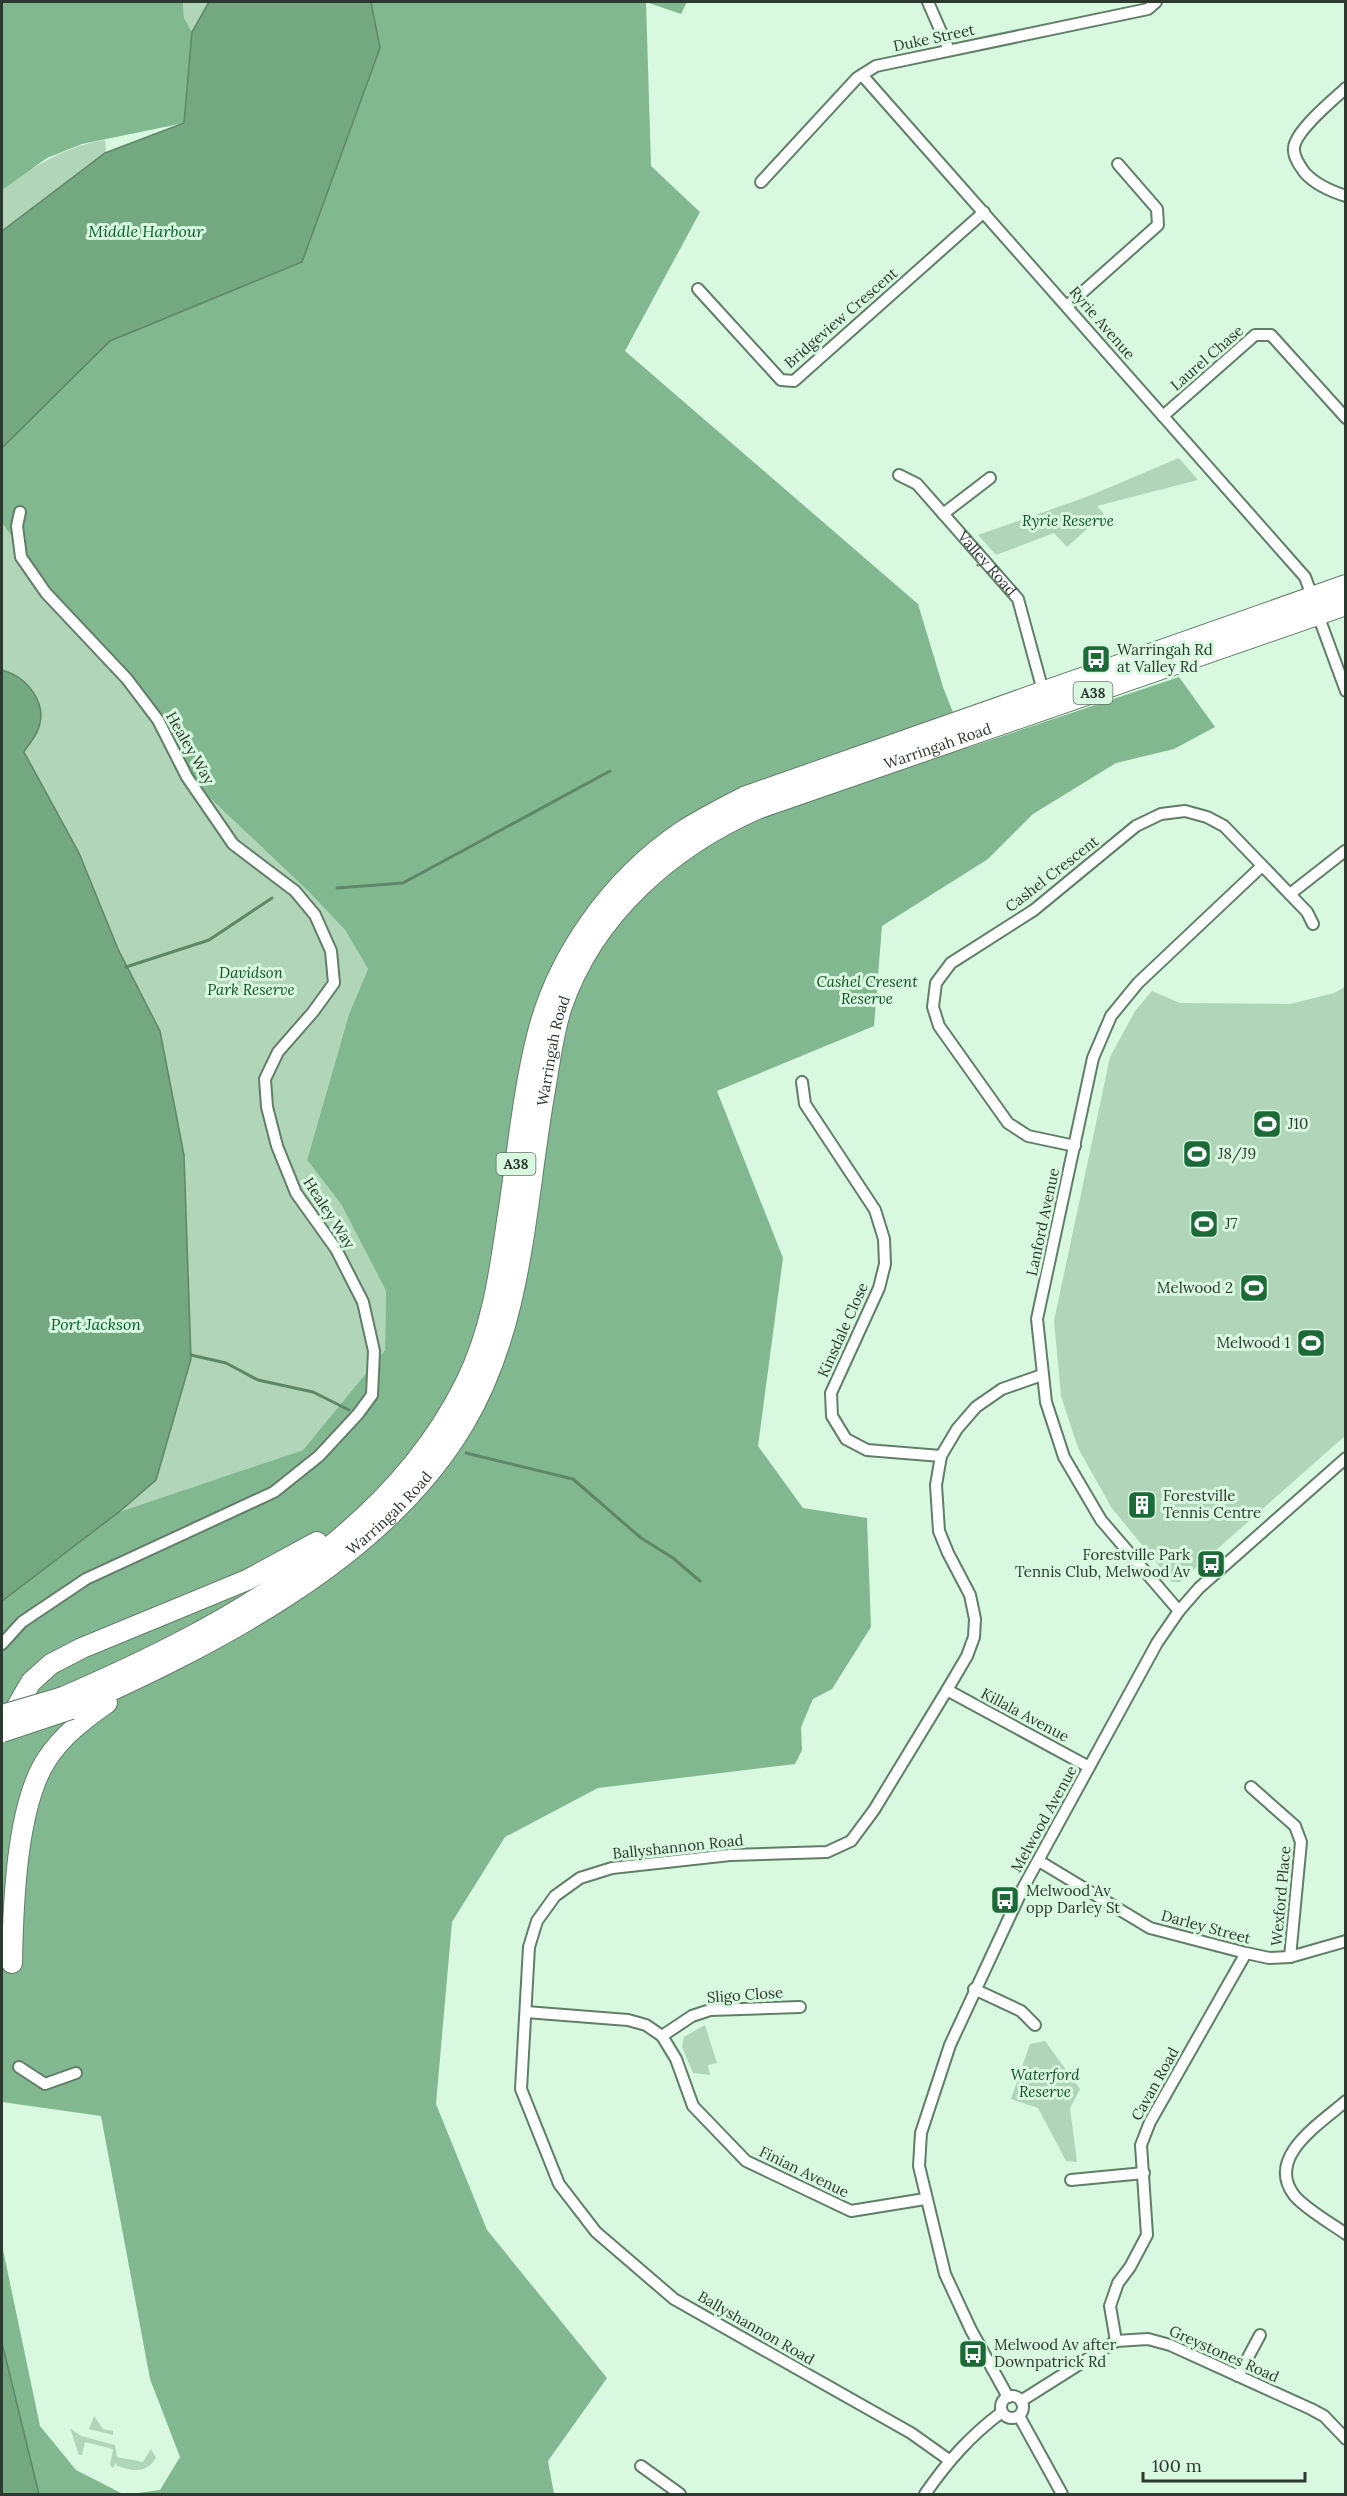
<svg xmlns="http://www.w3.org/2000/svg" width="1347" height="2496" viewBox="0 0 1347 2496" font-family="Lora,serif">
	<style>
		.green { fill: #b1d5b9 }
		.forest { fill: #82b88f }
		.water { fill: #73a880; stroke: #5e8768; stroke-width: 1.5 }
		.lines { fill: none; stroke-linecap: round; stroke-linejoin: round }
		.stream { stroke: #5e8768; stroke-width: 3 }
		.street-casing { stroke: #617e67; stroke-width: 14 }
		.highway-casing { stroke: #617e67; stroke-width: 22 }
		.street { stroke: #fff; stroke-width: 10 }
		.highway { stroke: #fff; stroke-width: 20 }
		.highway-bridge-casing { stroke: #617e67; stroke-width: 22; stroke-linecap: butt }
		.highway-bridge { stroke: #fff; stroke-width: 20 }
		.labels { text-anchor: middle; stroke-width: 6; stroke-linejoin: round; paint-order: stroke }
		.shield { fill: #d8f9df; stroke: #607364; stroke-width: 1.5 }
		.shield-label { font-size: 14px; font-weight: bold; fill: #2c392f }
		.street-label { font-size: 15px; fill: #2c392f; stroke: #d8f9df }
		.park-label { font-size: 15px; font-style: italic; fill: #114e28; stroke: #d8f9df }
		.poi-label { font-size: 15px; fill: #2c392f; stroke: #d8f9df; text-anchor: start }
		.water-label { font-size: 16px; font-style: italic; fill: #005b2a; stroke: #d8f9df }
	</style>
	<rect width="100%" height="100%" fill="#d8f9df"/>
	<path class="green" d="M183,2H209L192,32L184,19Z
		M105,140L106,155L2,243V190L4,187C37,165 66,146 105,140Z
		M1179,458L1198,480L1097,506L1104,514L1067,547L1054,533L996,555L978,535L1089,496Z
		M2,523L210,798L309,892L345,930L368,969L349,1014L307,1160L341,1204L386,1291L385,1350L303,1450L119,1512L156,1480L191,1359L184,1155L160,1031L118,949L79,853L24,752L38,730L11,672L2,670Z
		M1345,987V1436L1180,1582H1172L1111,1507L1078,1448L1061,1396L1054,1321L1110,1057L1135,1011L1152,991L1180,1003L1290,1004L1334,993Z
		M705,2025L717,2063L708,2065L710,2075L693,2073L682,2047L684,2037Z
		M1045,2041L1080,2089L1070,2108L1077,2162L1066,2161L1038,2108L1011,2099L1030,2044Z
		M94,2416L103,2429L113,2431V2435L89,2429Z
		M70,2428L81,2436L115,2445L117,2457L143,2462L151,2449L156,2458C146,2474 133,2471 117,2466L116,2463L113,2468L110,2465L113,2449L85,2442L82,2455H79Z"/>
	<path class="forest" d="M2,2H183L184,18L192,32L184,123L82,144L47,158L2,190Z
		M371,2H687L681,14L646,2L651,166L700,212L625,351L918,604L943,687L967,748L1179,677L1215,727L1174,749L1116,763L1033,814L988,859L882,926L874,1026L717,1091L783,1258L758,1446L803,1508L867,1518L871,1627L832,1689L813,1699L801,1727L802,1750L795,1764L598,1788L505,1837L452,1922L436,2104L487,2230L607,2378L548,2461L554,2494H130L160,2490L180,2457L150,2379L101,2116L2,2102V1601L119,1512L303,1450L385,1350L386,1291L341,1204L307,1160L349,1014L368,969L345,930L309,892L210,798L2,523V448L110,341L302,262L380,48Z
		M2,2245L40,2426L76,2470L123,2494H39L2,2343Z"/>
	<path class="water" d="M209,2H371L380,48L302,262L110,341L2,448V231L105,153L184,123L192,32Z
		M2,670C27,677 50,704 37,732C34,739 28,745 24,752L79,853L118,949L160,1031L184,1155L191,1359L156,1480L119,1512L2,1601Z
		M2,2343L39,2494H2Z"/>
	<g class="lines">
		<path class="stream" d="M337,888L403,883L610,771
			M126,967L209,940L272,898
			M191,1355L226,1363L258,1380L313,1392L349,1410
			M466,1453L573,1479L641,1538L673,1558L700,1581"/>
		<g class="street-casing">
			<g id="street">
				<path d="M928,2L949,50"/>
				<path d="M862,75L1305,577L1312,596"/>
				<path d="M1346,88C1333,100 1295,131 1294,148C1293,157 1300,166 1305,173C1316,185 1330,191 1346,196"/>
				<path d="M761,182L857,78L876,66L1148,9L1156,2"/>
				<path d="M698,289L781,380L794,381L984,212"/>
				<path d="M1067,306L1158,225L1157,209L1118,164"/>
				<path d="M1163,416L1255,335H1271L1346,418"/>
				<path id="s1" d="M899,475L917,484L1018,599L1043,691"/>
				<path d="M943,514L990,478"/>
				<path d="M1318,615L1346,691"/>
				<path d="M1290,894L1345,851"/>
				<path d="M802,1082L805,1104L875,1210L884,1239L885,1264L879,1288L831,1393L832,1416L846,1439L867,1450L941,1456"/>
				<path d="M1075,1146L1028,1136L1008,1123L939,1026L933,1007L936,983L951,963L1034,910L1136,826L1161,814L1185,811L1207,817L1224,826L1307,912L1313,924"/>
				<path d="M1179,1611L1101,1520L1064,1457L1046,1402L1037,1319L1093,1058L1111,1016L1138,983L1262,866"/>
				<path d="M2,1644L22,1622L86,1579L274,1492L319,1456L358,1414L372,1395L374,1351L363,1302L336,1249L296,1193L277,1146L267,1107L265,1079L278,1052L313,1012L334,983L331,951L315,915L295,891L233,844L187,777L158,720L127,679L46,593L21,557L17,526L20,512"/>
				<path d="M947,1690L1089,1767"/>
				<path d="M1251,1787L1295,1826L1301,1842L1290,1957"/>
				<path d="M1039,1861L1150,1928L1246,1953L1269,1958L1290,1957L1346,1941"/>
				<path d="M974,1989L1021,2011L1035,2025"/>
				<path d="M526,2012L628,2020L646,2025L662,2036L676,2059L693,2106L746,2161L851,2211L925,2199"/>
				<path d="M662,2036L692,2016L710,2010L800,2007"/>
				<path d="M19,2067L45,2084L76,2073"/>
				<path d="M1346,2101C1321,2123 1265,2157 1294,2195C1304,2208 1332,2224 1346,2234"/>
				<path d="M1071,2180L1144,2173"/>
				<path d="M1116,2341L1110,2306L1118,2283L1130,2267L1147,2235L1141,2145L1150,2122L1246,1953"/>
				<path d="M1238,2376L1260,2335"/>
				<circle cx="1012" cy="2407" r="11"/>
				<path d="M1008,2397L971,2330L945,2274L919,2166L921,2133L950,2045L1023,1888L1157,1643L1179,1611L1199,1588L1346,1458"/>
				<path d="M1021,2401L1116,2341L1148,2339L1170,2345L1311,2409L1324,2416L1346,2439"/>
				<path d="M1019,2416L1062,2494"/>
				<path d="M949,2460L911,2433L674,2299L596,2232L559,2184L521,2089L529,1947L537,1921L555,1896L580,1878L612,1868L730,1855L827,1852L851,1841L874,1810L947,1690L967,1656L974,1637L975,1619L970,1595L948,1553L939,1531L936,1485L941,1456L957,1429L976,1407L1002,1389L1042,1375"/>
				<path d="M641,2466L680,2494"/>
				<path d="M925,2494C948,2461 970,2436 1002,2412"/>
			</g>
		</g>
		<g class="highway-casing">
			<g id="highway">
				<path d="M63,1697C218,1630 387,1541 465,1384C491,1332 499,1277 507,1221C517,1159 522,1096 537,1036C557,955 612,879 681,832C701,819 723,808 744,797L1346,585"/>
				<path id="s2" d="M71,1709C211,1646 383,1561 464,1424C524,1323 525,1203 545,1090C550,1062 553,1033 562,1006C594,914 671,847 757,809L1346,605"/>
				<path d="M8,1722L31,1682L51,1664L82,1648L247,1580L317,1542"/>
				<path d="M12,1963C13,1907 16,1806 47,1759C62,1736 84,1719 107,1703"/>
			</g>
		</g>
		<use href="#street" class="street"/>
		<use href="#highway" class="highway"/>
		<g class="highway-bridge-casing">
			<path id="highway-bridge" d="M2,1715L63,1697
				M2,1732L71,1709"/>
		</g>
		<use href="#highway-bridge" class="highway-bridge"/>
	</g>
	<defs>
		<g id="bus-square" transform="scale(1.5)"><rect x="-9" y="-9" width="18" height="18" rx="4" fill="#1d6a39" stroke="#d8f9df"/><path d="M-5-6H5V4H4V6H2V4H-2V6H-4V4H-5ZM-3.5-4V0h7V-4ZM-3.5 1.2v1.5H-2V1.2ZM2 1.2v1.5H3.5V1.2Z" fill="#fff"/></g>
		<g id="stadium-square" transform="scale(1.5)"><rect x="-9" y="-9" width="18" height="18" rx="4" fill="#1d6a39" stroke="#d8f9df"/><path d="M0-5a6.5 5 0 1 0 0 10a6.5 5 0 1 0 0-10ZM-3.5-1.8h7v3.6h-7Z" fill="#fff"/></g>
		<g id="building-square" transform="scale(1.5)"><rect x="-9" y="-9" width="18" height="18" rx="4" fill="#1d6a39" stroke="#d8f9df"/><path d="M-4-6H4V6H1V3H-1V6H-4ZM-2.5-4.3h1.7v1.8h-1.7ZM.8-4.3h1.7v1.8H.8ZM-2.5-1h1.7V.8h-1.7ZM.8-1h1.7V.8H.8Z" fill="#fff"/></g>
	</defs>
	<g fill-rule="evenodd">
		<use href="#bus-square" x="1096" y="659"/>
		<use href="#stadium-square" x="1267" y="1124"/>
		<use href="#stadium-square" x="1197" y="1154"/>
		<use href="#stadium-square" x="1204" y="1224"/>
		<use href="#stadium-square" x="1254" y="1288"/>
		<use href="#stadium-square" x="1311" y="1343"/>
		<use href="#building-square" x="1142" y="1505"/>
		<use href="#bus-square" x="1211" y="1564"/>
		<use href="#bus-square" x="1005" y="1900"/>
		<use href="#bus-square" x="973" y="2354"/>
	</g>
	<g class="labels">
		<g class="shield">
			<rect x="1073.5" y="682" width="39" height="22" rx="4.5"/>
			<rect x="496.5" y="1153" width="39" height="22" rx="4.5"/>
		</g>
		<g class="shield-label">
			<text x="1093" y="698">A38</text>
			<text x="516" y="1169">A38</text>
		</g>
		<g class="street-label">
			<text transform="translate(934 38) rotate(-12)" y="5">Duke Street</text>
			<text transform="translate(841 318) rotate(-41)" y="5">Bridgeview Crescent</text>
			<text transform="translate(1102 323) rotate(49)" y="5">Ryrie Avenue</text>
			<text transform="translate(1207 358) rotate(-41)" y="5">Laurel Chase</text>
			<text dy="5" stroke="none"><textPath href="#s1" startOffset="126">Valley Road</textPath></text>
			<text dy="5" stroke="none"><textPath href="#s2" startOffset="1401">Warringah Road</textPath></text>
			<text transform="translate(190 748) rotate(60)" y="5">Healey Way</text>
			<text transform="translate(1052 874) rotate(-38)" y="5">Cashel Crescent</text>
			<text dy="5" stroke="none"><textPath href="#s2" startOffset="879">Warringah Road</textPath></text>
			<text transform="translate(329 1213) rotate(57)" y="5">Healey Way</text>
			<text transform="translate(1043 1222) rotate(-78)" y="5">Lanford Avenue</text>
			<text transform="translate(843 1330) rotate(-66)" y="5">Kinsdale Close</text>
			<text dy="5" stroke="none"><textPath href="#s2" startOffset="376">Warringah Road</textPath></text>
			<text transform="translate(1025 1715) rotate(28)" y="5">Killala Avenue</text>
			<text transform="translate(1044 1819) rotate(-61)" y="5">Melwood Avenue</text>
			<text transform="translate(678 1847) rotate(-6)" y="5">Ballyshannon Road</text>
			<text transform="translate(1281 1896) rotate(-85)" y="5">Wexford Place</text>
			<text transform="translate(1206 1927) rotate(15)" y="5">Darley Street</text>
			<text transform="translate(745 1995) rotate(-4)" y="5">Sligo Close</text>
			<text transform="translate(1155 2084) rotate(-61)" y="5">Cavan Road</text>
			<text transform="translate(804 2172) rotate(26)" y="5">Finian Avenue</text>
			<text transform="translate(756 2328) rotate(30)" y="5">Ballyshannon Road</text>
			<text transform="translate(1224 2354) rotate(24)" y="5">Greystones Road</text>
		</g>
		<g class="park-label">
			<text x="1068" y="526">Ryrie Reserve</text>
			<text x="251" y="978">Davidson<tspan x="251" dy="17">Park Reserve</tspan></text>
			<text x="867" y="987">Cashel Cresent<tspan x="867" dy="17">Reserve</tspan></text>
			<text x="1045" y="2080">Waterford<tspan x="1045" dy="17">Reserve</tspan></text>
		</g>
		<g class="poi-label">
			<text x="1117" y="655">Warringah Rd<tspan x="1117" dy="17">at Valley Rd</tspan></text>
			<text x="1288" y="1129">J10</text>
			<text x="1218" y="1159">J8/J9</text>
			<text x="1225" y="1229">J7</text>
			<text x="1233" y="1293" text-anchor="end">Melwood 2</text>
			<text x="1290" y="1348" text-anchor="end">Melwood 1</text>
			<text x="1163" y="1501">Forestville<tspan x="1163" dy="17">Tennis Centre</tspan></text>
			<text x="1190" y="1560" text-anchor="end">Forestville Park<tspan x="1190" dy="17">Tennis Club, Melwood Av</tspan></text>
			<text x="1026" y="1896">Melwood Av<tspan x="1026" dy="17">opp Darley St</tspan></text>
			<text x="994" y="2350">Melwood Av after<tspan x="994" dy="17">Downpatrick Rd</tspan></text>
		</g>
		<g class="water-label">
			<text x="146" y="237">Middle Harbour</text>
			<text x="96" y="1330">Port Jackson</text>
		</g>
	</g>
	<rect width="1347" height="2496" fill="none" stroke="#2c392f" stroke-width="6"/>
	<path d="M1143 2472v9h162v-9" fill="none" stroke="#2c392f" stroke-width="3"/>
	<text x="1152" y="2472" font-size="18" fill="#2c392f" stroke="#d8f9df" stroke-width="4.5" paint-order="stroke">100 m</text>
</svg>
